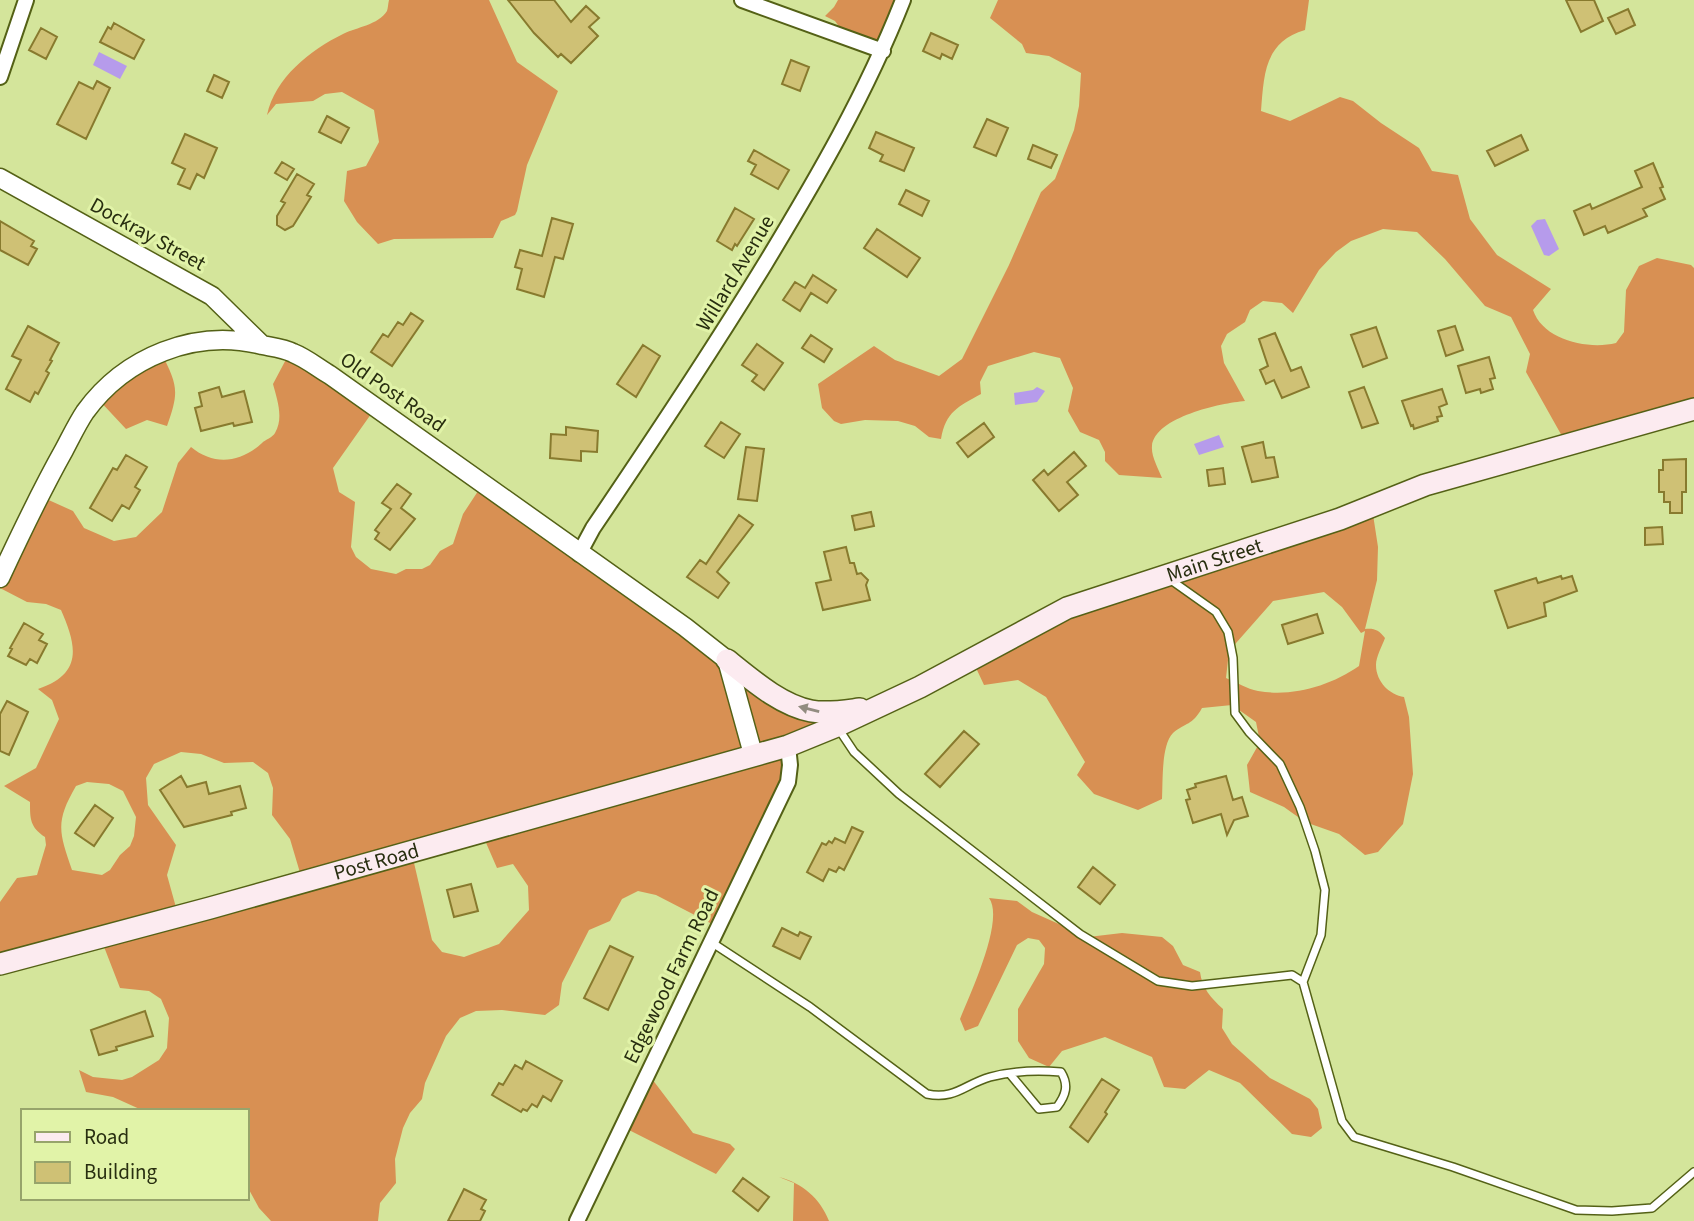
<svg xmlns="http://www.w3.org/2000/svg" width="1694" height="1221" viewBox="0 0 1694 1221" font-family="'Source Sans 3',sans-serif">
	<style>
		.forest { fill: #d89053; fill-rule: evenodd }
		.water { fill: #b69beb }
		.building { fill: #cfc175; stroke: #887a2e; stroke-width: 2 }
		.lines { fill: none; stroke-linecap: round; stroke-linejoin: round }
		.service-casing { stroke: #546116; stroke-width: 10 }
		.minor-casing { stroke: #546116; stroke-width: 18 }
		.tertiary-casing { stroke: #546116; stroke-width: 21 }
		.secondary-casing { stroke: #546116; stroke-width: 24 }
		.service { stroke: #fff; stroke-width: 7 }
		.minor { stroke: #fff; stroke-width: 14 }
		.tertiary { stroke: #fff; stroke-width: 18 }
		.secondary { stroke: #fcebf0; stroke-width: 21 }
		.oneway { fill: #928c80 }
		.labels { text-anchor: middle; stroke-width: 6; stroke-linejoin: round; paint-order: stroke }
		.street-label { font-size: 21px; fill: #282e10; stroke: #e1f3a8 }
	</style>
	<rect width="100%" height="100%" fill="#d4e59b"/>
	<path class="forest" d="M389,0H489L517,62L558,91L527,165L517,211L515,215L501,221L493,238L394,239L378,244L357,222L344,201L347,171L366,166L379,142L374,110L342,92L325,94L313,101L276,104L267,115C275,78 310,50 343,34C357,27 378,25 387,11C388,8 388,4 389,0Z
		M838,0H902L883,47L843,32L835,21L825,16L834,7Z
		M998,0H1309L1305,30C1264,42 1264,75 1261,111L1290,121L1340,97L1353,101L1381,123L1419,148L1432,171L1458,175L1470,219L1497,255L1551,289L1533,310C1543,340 1588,350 1616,343L1624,332L1626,290L1639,266L1657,258L1691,265L1694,268V409L1567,445L1526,372L1530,354L1511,317L1485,306L1445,259L1417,232L1383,229L1351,241L1336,252L1319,270L1293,313L1282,303L1263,301L1250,310L1245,322L1227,334L1221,346L1224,363L1245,401C1221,403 1155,417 1152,446C1151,456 1158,468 1162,478L1119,475L1105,461V452L1099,440L1080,432L1068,411L1073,388L1060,358L1034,352L988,366L980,382L981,394C958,407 946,411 941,439L929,437L915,426L898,421L865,420L841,424L834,421L822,408L818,384L874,346L895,360L939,376L962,359L1009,265L1041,192L1055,179L1074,130L1079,106L1081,73L1049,56L1026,53L1022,44L990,18Z
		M291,350L376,407L333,468L339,492L355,502L351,547L356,557L371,569L396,574L406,569H422L430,565L440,551L453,544L463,514L484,482L784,698L863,708L789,743L791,761L716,926L656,895L638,891L622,899L610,921L589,930L562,983L559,1005L545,1015L502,1010L476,1011L460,1018L446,1036L425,1083L422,1099L410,1113L403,1128L395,1159L396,1183L380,1203L378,1221H271L259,1208L247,1186V1111H144L113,1097L86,1092L79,1070L93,1077L122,1080L132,1077L159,1060L167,1048L169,1018L161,999L149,991L120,988L101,939L0,961V902L17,878L37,875L46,845L45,837C30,827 30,819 30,802L4,786L36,768L59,719L52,700L38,689C83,674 77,646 61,610L46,604L27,602L0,588V578L42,497L73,511L84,528L114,541L136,537L162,512L178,463L191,447C214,466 240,463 262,443C265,440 273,437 275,433C284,418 277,399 273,384ZM181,752L201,754L224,763L253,762L268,773L273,788L272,815L290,839L301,876L177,911L167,875L176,845L148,805L146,778L154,764ZM87,782L109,784L123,791L136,817L134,836L130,846L120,855L110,870L102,875L72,870C59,832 55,822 76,786ZM480,829L497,868L513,864L528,886L529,910L499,944L464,957L442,952L432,940L411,850Z
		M161,352C177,385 180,390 167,426L147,420L126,429L97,398Z
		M1372,508L1378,547L1377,580L1365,629C1374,628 1379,630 1385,638C1382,646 1376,657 1376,665C1376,682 1390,695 1404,697L1409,717L1413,774L1403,824L1378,852L1365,855L1339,834L1305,822L1284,807L1250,792L1247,765L1260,742L1256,722L1232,705L1202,708C1192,726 1186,722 1173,733C1161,745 1163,782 1162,799L1138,810L1094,794L1077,775L1085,762L1046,697L1018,680L984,685L970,655L974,650ZM1324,592L1342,607L1361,633L1365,631L1359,666C1330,686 1293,697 1258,691C1247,689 1236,682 1226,678L1229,651L1273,601Z
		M989,898L1017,901L1032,912L1088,937L1122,933L1162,937L1173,946L1183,965L1200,972C1202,988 1211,998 1223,1009L1222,1028L1232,1044L1270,1078L1310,1099L1318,1109L1322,1128L1311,1137L1292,1134L1240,1083L1209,1070L1185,1089L1164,1087L1152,1057L1105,1037L1062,1051L1049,1067L1029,1058L1018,1041V1009L1044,964L1045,948L1039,940L1028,938L1017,945L978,1026L965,1031L960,1019C970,994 1005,920 989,898Z
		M649,1075L693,1133L730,1144L735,1149L716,1174L623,1127Z
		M779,1177C802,1183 820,1198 829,1221H793L794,1183Z"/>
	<path class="water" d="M99,52L127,66L120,79L93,65Z
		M1545,219L1559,249L1549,256L1544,255L1531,226L1537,220Z
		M1037,387L1045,391L1037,402L1015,405L1014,393L1033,390Z
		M1219,435L1224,447L1199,455L1194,444Z"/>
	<path class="building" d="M508,0H554L571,22L586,6L599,18L589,27L598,36L571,63L561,54L558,57L534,33Z
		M1566,0H1594L1603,21L1581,32Z
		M1628,9L1635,25L1616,34L1608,18Z
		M114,23L144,40L134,59L100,42L108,27L111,29Z
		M41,28L57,37L46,59L29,50Z
		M931,33L958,45L952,59L942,54L940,59L923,51Z
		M791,60L809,67L800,91L782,84Z
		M214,75L229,82L222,98L207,91Z
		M97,81L110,88L86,139L57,124L79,82L93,89Z
		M327,116L349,128L341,143L319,132Z
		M987,119L1008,128L996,156L974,147Z
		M876,132L914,148L904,171L880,161L883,155L869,148Z
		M185,134L217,148L204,178L197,174L190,189L178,184L185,169L172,163Z
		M1521,135L1528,150L1495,166L1487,151Z
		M1033,145L1057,155L1051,168L1028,159Z
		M754,150L789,170L778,189L751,174L756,165L748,161Z
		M282,162L294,169L287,180L275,173Z
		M1653,163L1663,187L1660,188L1665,199L1643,209L1647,216L1608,233L1605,226L1584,235L1574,211L1590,204L1592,209L1642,187L1635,171Z
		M297,174L314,184L307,195L311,197L293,226L285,230L277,225V216L285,203L281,201Z
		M906,190L929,201L922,216L899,204Z
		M735,208L754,219L737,246L735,244L732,250L717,241Z
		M552,218L573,224L563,259L555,257L544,297L517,289L522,269L515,267L520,250L542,256Z
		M0,221L34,241L31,246L37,249L28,265L0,250Z
		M877,229L920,258L907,277L864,248Z
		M813,275L836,290L827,303L811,293L800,311L783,300L795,282L805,288Z
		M411,313L423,321L392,366L371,352L383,334L388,337L398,322L403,325Z
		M28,326L59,343L50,360L52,361L46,371L49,373L38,394L35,392L30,402L6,389L21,360L12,356Z
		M1455,326L1463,350L1446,356L1438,331Z
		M1376,327L1387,358L1363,367L1351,335Z
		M1275,333L1291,371L1301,367L1309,387L1282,398L1274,380L1266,384L1260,370L1268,366L1259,339Z
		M811,335L832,349L824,362L802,348Z
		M757,344L783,363L764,390L752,381L757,375L742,365Z
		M643,345L660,356L636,397L617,384Z
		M1489,357L1495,378L1490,379L1493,389L1481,393L1480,389L1466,393L1458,366Z
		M219,387L222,397L244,391L252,422L234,426L233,423L201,431L195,408L202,406L199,393Z
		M1364,387L1378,423L1362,428L1349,392Z
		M1442,389L1447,404L1439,407L1442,416L1437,417L1438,421L1414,429L1413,425L1411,426L1402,401Z
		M721,422L740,434L724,458L705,446Z
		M984,423L994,437L968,457L957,443Z
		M566,427L598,431L597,452L581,451V461L550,458L551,434L566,435Z
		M1263,442L1266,458L1274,457L1278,477L1252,482L1242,447Z
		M746,447L764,449L757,501L738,499Z
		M1074,452L1086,466L1067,482L1078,495L1059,511L1033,480L1044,470L1048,475Z
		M126,455L147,467L135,487L140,490L129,509L122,505L112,521L90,508L113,468L117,470Z
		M1686,459V492H1682V513H1670V502H1664V492H1659V470H1663V460Z
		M1223,468L1225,484L1209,486L1207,470Z
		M397,484L411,494L401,508L415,519L390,550L375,539L379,533L375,530L391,509L382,503Z
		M871,512L874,526L855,530L852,516Z
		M739,515L753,525L717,572L729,583L718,598L687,577L700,560L706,564Z
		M1662,527L1663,544L1645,545V528Z
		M846,547L850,563H854L857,574L861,573L868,580L866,585L870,600L823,610L816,583L831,580L824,552Z
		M1561,576L1562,579L1572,576L1577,591L1544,603L1546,616L1508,628L1495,591L1536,578L1538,583Z
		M1317,614L1323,633L1288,644L1282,625Z
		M24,623L43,634L39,640L47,644L37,663L30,659L26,665L8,656L12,649L10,648Z
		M7,701L28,712L9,755L0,751V714Z
		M964,731L979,744L940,787L925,774Z
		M181,776L187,787L206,782L209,794L240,786L246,808L231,812L232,815L184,827L160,790Z
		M1226,776L1233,800L1242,797L1248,816L1234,820L1227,835L1221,814L1193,823L1186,800L1190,799L1187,790L1196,787L1195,784Z
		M95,805L113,818L94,846L75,833Z
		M852,827L863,832L844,870L839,867L836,872L829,869L823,881L807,872L822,843L826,845L829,841L832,843L835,838L845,843Z
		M1093,867L1115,885L1100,904L1078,887Z
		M471,884L478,911L454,917L447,890Z
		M782,928L798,936L800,932L811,937L800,959L773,946Z
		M610,946L633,957L608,1010L584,998Z
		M145,1011L153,1036L116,1047L117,1050L99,1055L91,1030Z
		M526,1061L562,1081L551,1101L543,1096L537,1107L532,1104L527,1111L523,1109L521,1112L492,1095L499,1083L503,1085L515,1065L522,1069Z
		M1102,1079L1119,1090L1105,1112L1107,1114L1088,1142L1070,1127Z
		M743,1178L769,1197L758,1211L733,1191Z
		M464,1189L486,1200L481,1209L485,1211L480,1221H448Z"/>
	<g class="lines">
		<g class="service-casing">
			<path id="service" d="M1168,578L1216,612L1228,632L1233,658L1235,713L1249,732L1280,764L1300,807L1315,851L1325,890L1321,935L1303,982
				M838,728L854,752L899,794L1080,934L1158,981L1192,986L1292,975L1303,982L1342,1121L1354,1137L1453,1167L1576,1210L1612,1211L1652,1208L1694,1172
				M711,942L810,1007L927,1094C955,1100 965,1084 990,1077C1012,1071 1038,1070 1061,1072C1069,1085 1066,1095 1057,1107L1039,1109L1010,1074"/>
		</g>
		<g class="minor-casing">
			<path id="minor" d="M742,0L883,51
				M0,77L26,0
				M579,554L593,528C652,441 710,354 765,264C817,178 866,94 903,0
				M577,1221L788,782L790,765L788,746"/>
		</g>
		<g class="tertiary-casing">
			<path id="tertiary" d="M0,178L212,296L261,344
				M0,578C20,535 41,491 64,450C71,437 77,424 85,412C125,357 195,328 262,345C272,347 284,348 293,353C306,358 318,368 330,375L685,627L727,660L753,754"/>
		</g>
		<g class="secondary-casing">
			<g id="secondary">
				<path d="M727,660C751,679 780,705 811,711C827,714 844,711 860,709"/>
				<path id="s1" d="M0,964L210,908L788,746L837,726L920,687L1067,608L1340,519L1425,485L1694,409"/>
			</g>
		</g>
		<use href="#service" class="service"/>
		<use href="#minor" class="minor"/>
		<use href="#tertiary" class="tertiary"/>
		<use href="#secondary" class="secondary"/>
	</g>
	<defs><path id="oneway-solid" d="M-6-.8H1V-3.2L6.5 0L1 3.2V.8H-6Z" transform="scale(1.75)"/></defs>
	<use class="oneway" href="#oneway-solid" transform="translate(809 709) rotate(-166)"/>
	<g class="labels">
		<g class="street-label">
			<text transform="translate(148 234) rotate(29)" y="7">Dockray Street</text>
			<text transform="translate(735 273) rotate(-59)" y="7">Willard Avenue</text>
			<text transform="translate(393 392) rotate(35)" y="7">Old Post Road</text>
			<text dy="7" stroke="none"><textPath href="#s1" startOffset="1284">Main Street</textPath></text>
			<text dy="7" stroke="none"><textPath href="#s1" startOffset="390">Post Road</textPath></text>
			<text transform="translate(671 976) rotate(-64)" y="7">Edgewood Farm Road</text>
		</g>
	</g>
	<rect x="21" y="1109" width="228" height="91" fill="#e1f3a8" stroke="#97a46b" stroke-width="2"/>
	<rect x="35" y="1132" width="35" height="10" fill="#fcebf0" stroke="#97a46b" stroke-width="2"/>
	<text x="84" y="1144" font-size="21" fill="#282e10">Road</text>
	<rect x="35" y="1162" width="35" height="21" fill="#cfc175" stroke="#97a46b" stroke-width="2"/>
	<text x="84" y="1179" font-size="21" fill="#282e10">Building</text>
</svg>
